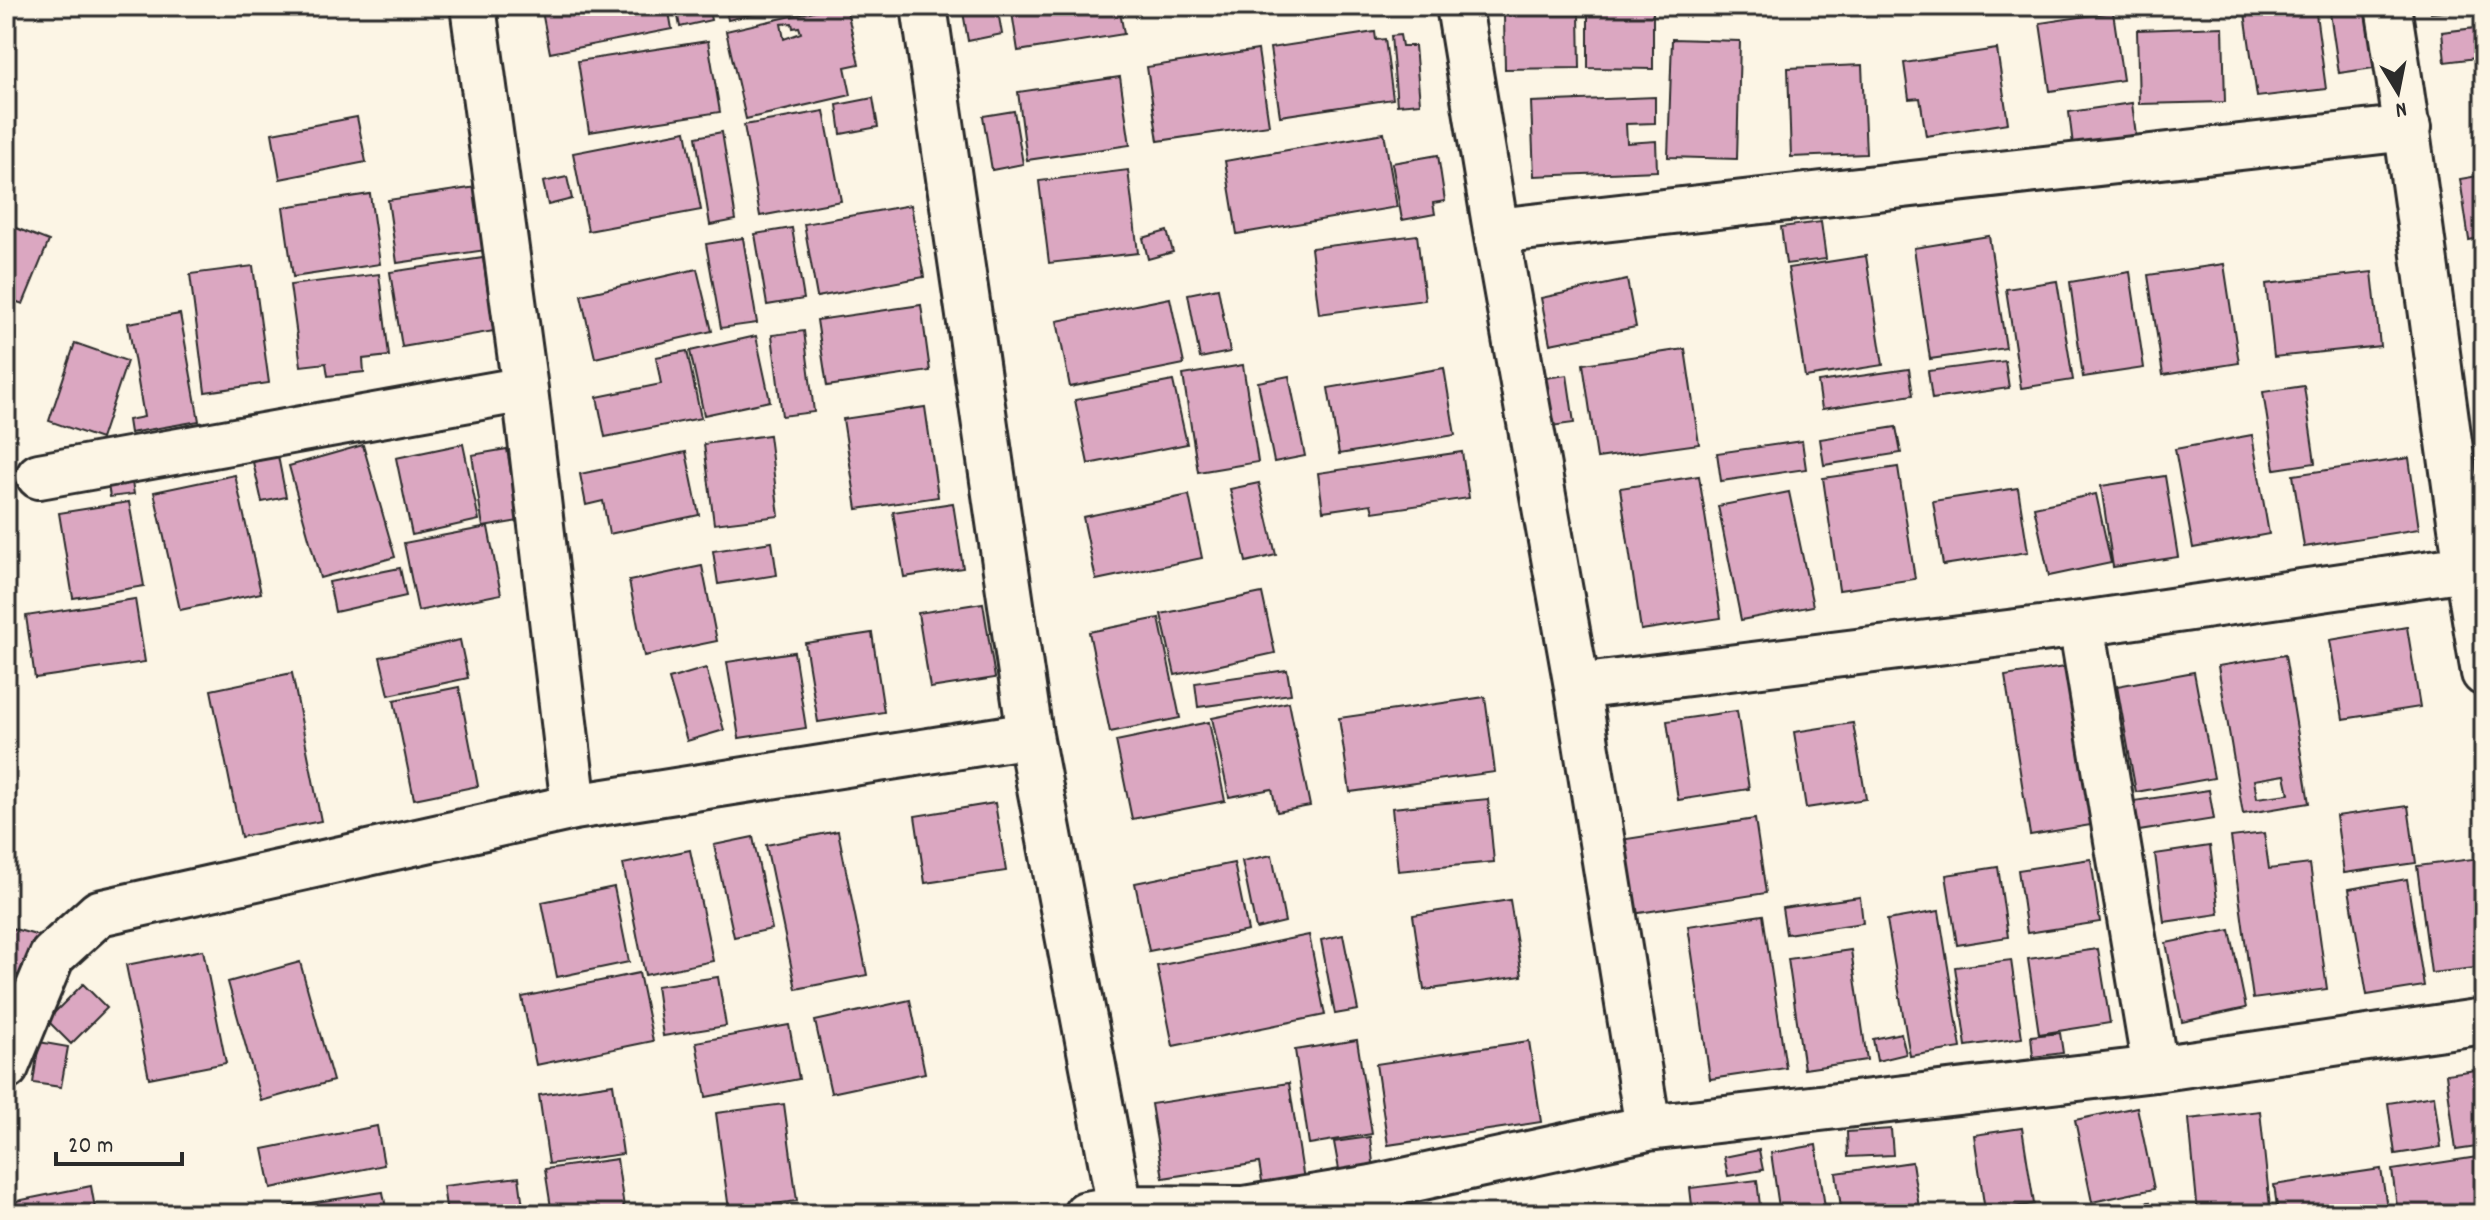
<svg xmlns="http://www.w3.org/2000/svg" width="2490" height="1220" viewBox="0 0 2490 1220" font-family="Dekko,sans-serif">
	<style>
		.building { fill: #dba7c1; stroke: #2b2b2b; stroke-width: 2; fill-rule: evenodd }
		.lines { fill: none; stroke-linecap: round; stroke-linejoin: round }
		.minor-casing { stroke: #2b2b2b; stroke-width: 50 }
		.minor { stroke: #fcf5e5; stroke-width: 44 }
	</style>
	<rect width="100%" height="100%" fill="#fcf5e5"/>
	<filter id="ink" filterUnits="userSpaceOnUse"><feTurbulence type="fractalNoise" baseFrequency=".0125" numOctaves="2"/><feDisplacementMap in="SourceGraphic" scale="16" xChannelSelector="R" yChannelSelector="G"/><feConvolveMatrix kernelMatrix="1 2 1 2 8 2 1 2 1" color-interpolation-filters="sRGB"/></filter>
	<g filter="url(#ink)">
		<path class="building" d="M541,6H668L672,29L550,53Z
			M676,6H708L711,20L680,27Z
			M725,6H786L728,20Z
			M836,6H846L859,64L845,67L851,95L746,119L726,31ZM792,23L793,28L799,27L801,33L784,39L781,24Z
			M962,6H997L1002,34L968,41Z
			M1011,6H1119L1124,34L1018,51Z
			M1588,6H1653V69L1588,68Z
			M2244,6H2315L2326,89L2257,97Z
			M2329,6H2366L2374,68L2339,73Z
			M2431,6H2484V9L2431,13Z
			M2113,12L2123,80L2050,91L2040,23Z
			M1579,14L1580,68L1505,69L1504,15Z
			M2223,27L2225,102L2139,104L2137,30Z
			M2484,27V57L2445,62L2442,32Z
			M1375,32L1376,40L1385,39L1393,99L1280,116L1270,48Z
			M1400,35L1402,46H1415L1420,103L1397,105L1391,36Z
			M1672,39L1740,41L1737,159L1668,157Z
			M708,41L720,112L589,132L578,61Z
			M1997,49L2008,123L1926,136L1920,98L1909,99L1904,63Z
			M1258,50L1269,125L1158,141L1147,67Z
			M1862,65L1866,154L1791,157L1788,68Z
			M1120,77L1130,145L1027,160L1018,92Z
			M1655,97V123L1626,124L1627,143L1656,141L1657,171L1534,176L1531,102Z
			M873,98L878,127L841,134L837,105Z
			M2132,103L2136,136L2073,145L2069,112Z
			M824,111L841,201L760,216L744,125Z
			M1014,111L1023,164L992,170L983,116Z
			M357,117L366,162L280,179L272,133Z
			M686,131L701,210L588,231L573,153Z
			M722,132L736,220L710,225L696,137Z
			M1384,133L1397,207L1237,234L1225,161Z
			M1438,155L1445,201L1433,203L1435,214L1402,220L1392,163Z
			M1128,170L1138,253L1049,263L1039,181Z
			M2484,175V237L2469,240L2460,179Z
			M567,177L572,199L548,205L543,182Z
			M477,187L486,250L397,263L388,200Z
			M370,194L380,264L293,277L283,207Z
			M911,205L924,277L817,297L804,224Z
			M1821,222L1826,259L1786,264L1781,227Z
			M6,224L49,241L23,304L6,298Z
			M792,228L804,299L767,305L755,234Z
			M1167,231L1173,252L1148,259L1143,238Z
			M1417,235L1425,300L1319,314L1311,248Z
			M1989,236L2006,348L1930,359L1914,248Z
			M743,238L757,323L721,328L706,244Z
			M1866,256L1883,365L1805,377L1788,268Z
			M483,258L494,331L402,347L390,272Z
			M2224,264L2239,363L2163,375L2148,275Z
			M253,266L269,383L205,392L190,274Z
			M697,269L712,331L595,358L581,295Z
			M2130,272L2144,368L2083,377L2070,282Z
			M2372,272L2380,346L2274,357L2266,284Z
			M379,274L389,356L363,359L364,372L328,376L326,363L301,366L290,285Z
			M1627,280L1636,327L1550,344L1541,298Z
			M2057,281L2073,380L2021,388L2006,289Z
			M1218,288L1230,352L1200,358L1188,294Z
			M1170,298L1184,364L1070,387L1057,321Z
			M921,305L930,371L827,386L817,320Z
			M180,314L199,421L130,433L128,420L144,417L128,323Z
			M804,331L814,412L782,416L772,335Z
			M756,336L770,401L704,415L690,351Z
			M75,343L127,361L101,439L49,421Z
			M1685,349L1699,444L1597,458L1583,364Z
			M687,351L701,418L605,437L597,397L661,384L656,357Z
			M2005,361L2009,388L1932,399L1928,371Z
			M1243,365L1258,462L1198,472L1183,375Z
			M1444,368L1455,435L1339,454L1328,388Z
			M1909,369L1913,395L1822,409L1818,382Z
			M1567,375L1574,423L1536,428L1530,380Z
			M1289,376L1305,456L1274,462L1258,382Z
			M1173,381L1187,444L1088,464L1075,400Z
			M2304,386L2315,463L2275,469L2263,392Z
			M925,407L938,497L857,509L843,419Z
			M1896,427L1901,453L1824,465L1820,439Z
			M769,435L779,516L714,524L704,444Z
			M2252,435L2269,534L2193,548L2175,449Z
			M1802,441L1806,469L1721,481L1717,453Z
			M463,444L479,520L412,535L396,458Z
			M363,445L395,557L320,578L289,466Z
			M507,449L519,521L483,527L472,455Z
			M686,452L699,515L609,534L603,501L586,505L580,474Z
			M1462,452L1469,498L1373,512L1371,504L1323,511L1318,473Z
			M278,456L286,497L262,502L253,462Z
			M2409,458L2419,529L2304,547L2293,475Z
			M1898,467L1915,579L1839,590L1823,478Z
			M235,475L261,593L180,610L154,492Z
			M131,476L134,494L110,497L107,479Z
			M1699,476L1721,618L1641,630L1620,488Z
			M2165,476L2178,557L2113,567L2101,486Z
			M1259,483L1276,555L1246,562L1230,489Z
			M2018,488L2028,552L1943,565L1933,501Z
			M1789,492L1813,606L1741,620L1718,506Z
			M2096,494L2111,563L2049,576L2034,507Z
			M1189,495L1202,558L1096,580L1083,517Z
			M129,502L144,586L73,598L59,513Z
			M953,503L963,568L904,577L893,512Z
			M488,527L501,594L418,611L404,543Z
			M772,542L777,575L718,584L713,551Z
			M702,566L717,641L644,656L629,581Z
			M400,568L406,596L335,612L329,582Z
			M1262,593L1275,653L1175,675L1161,614Z
			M135,599L145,662L35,678L26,616Z
			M983,603L995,678L930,688L918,613Z
			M1159,618L1180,718L1110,732L1089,632Z
			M2407,627L2420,707L2343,719L2330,640Z
			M872,633L884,712L818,722L805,643Z
			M460,640L468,678L389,695L380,657Z
			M794,652L806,728L739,738L727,662Z
			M2285,655L2309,803L2243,814L2218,666ZM2285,775L2289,794L2257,798L2254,780Z
			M2078,665L2103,823L2030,835L2005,676Z
			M706,668L724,730L687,741L669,679Z
			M1287,670L1291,694L1198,707L1195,683Z
			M2194,672L2214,778L2136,792L2117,686Z
			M292,673L321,821L241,837L211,690Z
			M459,687L478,786L414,799L394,700Z
			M1485,697L1495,772L1350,792L1339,718Z
			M1289,702L1310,806L1277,812L1272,789L1229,797L1212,718Z
			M1737,711L1749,789L1678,800L1667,721Z
			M1209,722L1225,801L1132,819L1116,741Z
			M1853,723L1866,799L1806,808L1794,732Z
			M2209,790L2214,819L2139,831L2134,801Z
			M1488,799L1494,862L1398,871L1392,808Z
			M995,803L1006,871L925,883L915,816Z
			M2408,806L2416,863L2344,873L2336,816Z
			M1755,819L1766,893L1626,915L1614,841Z
			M838,831L867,975L796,989L766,845Z
			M2264,833L2269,869L2310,864L2327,989L2253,999L2231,837Z
			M753,837L772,929L734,937L714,845Z
			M2210,846L2219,914L2164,922L2155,854Z
			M690,850L713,961L645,975L623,864Z
			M1272,855L1285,922L1256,929L1242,861Z
			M2480,858L2484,886V967L2431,973L2417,866Z
			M2091,859L2100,922L2027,933L2018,870Z
			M1234,863L1248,931L1149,951L1135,883Z
			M1998,867L2008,937L1957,945L1946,875Z
			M2407,879L2424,986L2367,995L2349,889Z
			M614,887L629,962L557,977L542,902Z
			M1860,897L1863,923L1786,934L1782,908Z
			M1510,900L1522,976L1424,990L1413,915Z
			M1939,911L1961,1048L1910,1056L1887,920Z
			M1763,915L1786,1068L1710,1079L1688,926Z
			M11,928L43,937L32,979L6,972V947Z
			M2230,930L2246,1008L2182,1022L2166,943Z
			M1309,935L1325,1015L1173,1046L1157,966Z
			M1343,935L1358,1010L1335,1014L1321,940Z
			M2098,949L2110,1023L2039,1034L2028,959Z
			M203,950L226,1063L149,1078L126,965Z
			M1851,950L1867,1060L1804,1069L1788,959Z
			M2011,960L2022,1038L1966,1046L1955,967Z
			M300,962L333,1081L261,1101L228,982Z
			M639,973L653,1041L536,1065L522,997Z
			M718,977L726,1026L663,1036L656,986Z
			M83,984L107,1008L71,1044L47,1020Z
			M910,1000L925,1073L831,1093L815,1021Z
			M789,1025L799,1079L706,1097L696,1042Z
			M1901,1033L1906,1054L1877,1061L1873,1039Z
			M2060,1033L2063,1053L2033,1057L2031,1036Z
			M1357,1040L1372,1134L1309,1144L1295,1050Z
			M1529,1041L1541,1122L1388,1145L1376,1064Z
			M39,1042L68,1047L61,1087L33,1083Z
			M2484,1069V1146L2456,1150L2446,1074Z
			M1289,1083L1304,1180L1263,1187L1259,1163L1163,1178L1151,1104Z
			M613,1084L623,1154L549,1164L539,1095Z
			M2434,1096L2441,1147L2395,1154L2388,1103Z
			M784,1104L797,1201L729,1210L716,1113Z
			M2137,1107L2154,1189L2092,1202L2075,1120Z
			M2260,1111L2270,1207L2198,1214L2189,1119Z
			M377,1126L384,1165L271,1188L263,1149Z
			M2022,1128L2034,1204L1985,1211L1974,1135Z
			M1891,1129L1893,1155L1848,1157L1847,1132Z
			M1370,1137L1374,1171L1340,1175L1334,1142Z
			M1816,1145L1826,1214H1780L1771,1153Z
			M1759,1150L1763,1170L1728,1176L1724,1157Z
			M2484,1156V1214H2398L2392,1170Z
			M617,1159L625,1214H552L545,1169Z
			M1912,1162L1920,1214H1842L1836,1173Z
			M2381,1169L2388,1214H2278L2274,1185Z
			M519,1177L524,1214H447L443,1186Z
			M1757,1180L1761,1214H1693L1690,1188Z
			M91,1186L96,1214H15L12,1202Z
			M383,1192L387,1214H291L290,1206Z
			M2150,1202L2151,1214H2065Z"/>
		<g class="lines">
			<g class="minor-casing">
				<path id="minor" d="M473,6L525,389L574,807
					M924,6L1030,735L1120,1208
					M1459,6L1496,231L1577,687L1648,1128
					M2388,6C2424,228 2446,451 2484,673
					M1496,231L2408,128
					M39,476L525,389
					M2081,624L2155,1069
					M1577,687L2081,624L2466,568
					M6,1067L52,956L99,913L574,807L1030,735
					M1086,1214L1120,1208L1244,1209L1372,1188L1648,1128L2155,1069L2484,1021"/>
			</g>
			<use href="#minor" class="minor"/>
		</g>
	</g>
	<rect width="2490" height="1220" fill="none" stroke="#fcf5e5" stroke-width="32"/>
	<rect x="16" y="16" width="2458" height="1188" fill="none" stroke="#2b2b2b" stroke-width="3" filter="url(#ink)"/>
	<g transform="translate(2398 92) rotate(170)" stroke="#fcf5e5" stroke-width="6" paint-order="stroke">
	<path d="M0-6L14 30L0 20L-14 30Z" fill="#2b2b2b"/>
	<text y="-12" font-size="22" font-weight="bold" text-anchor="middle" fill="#2b2b2b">N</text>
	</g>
	<path d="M56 1152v12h126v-12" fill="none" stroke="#2b2b2b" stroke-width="4"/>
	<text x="68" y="1152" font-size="24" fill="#2b2b2b" stroke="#fcf5e5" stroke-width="6" paint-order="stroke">20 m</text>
</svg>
